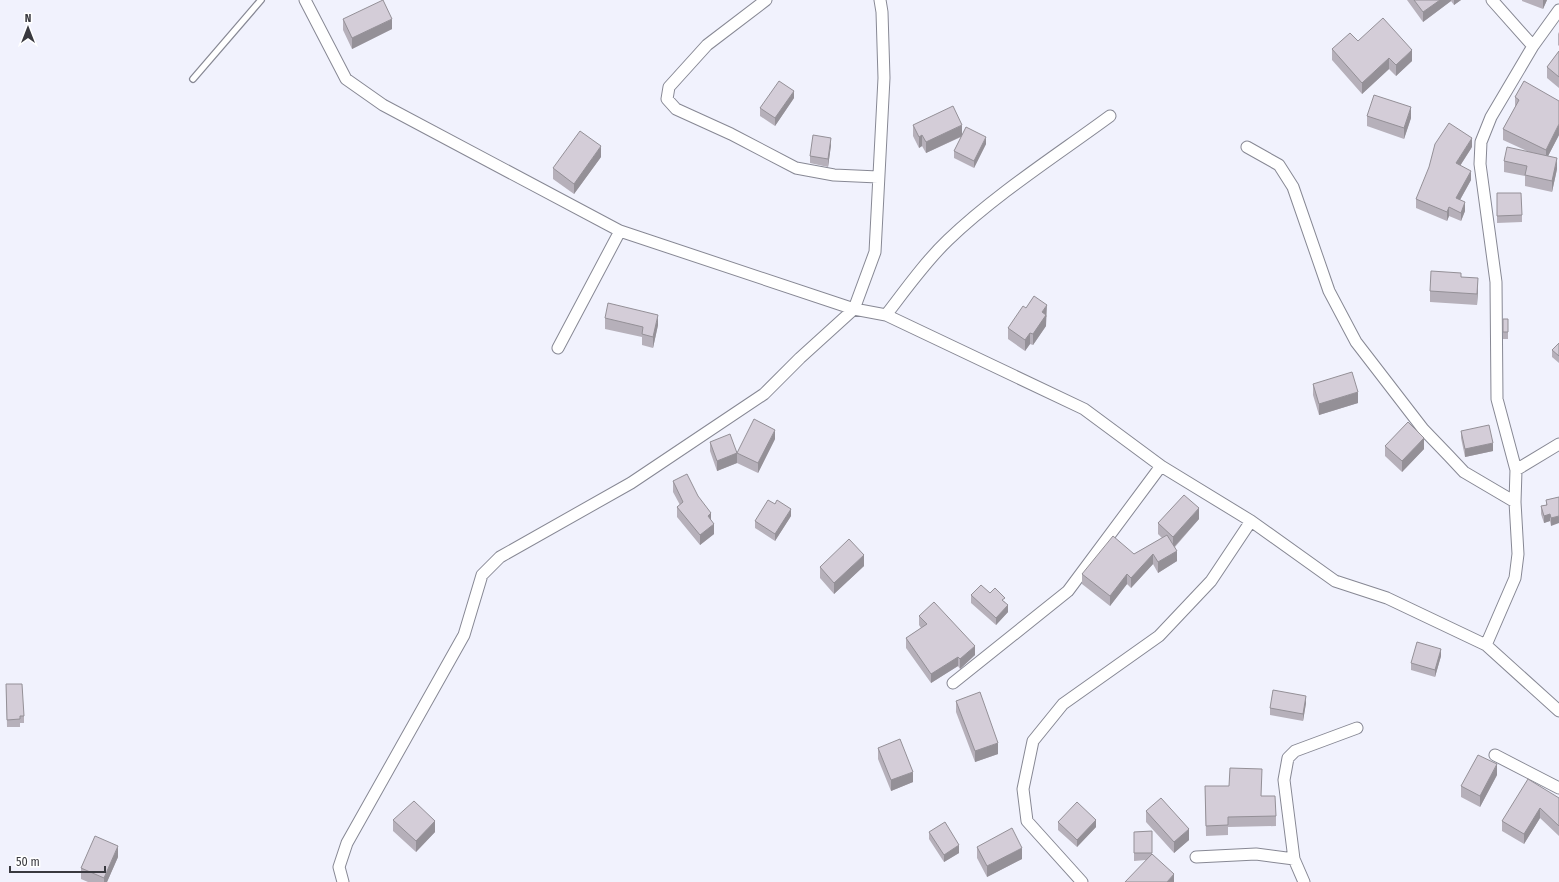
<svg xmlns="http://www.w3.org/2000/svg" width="1559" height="882" viewBox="0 0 1559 882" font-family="'Fira Sans Condensed',sans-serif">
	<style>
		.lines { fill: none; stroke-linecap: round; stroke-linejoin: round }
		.lane-casing { stroke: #878894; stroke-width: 8 }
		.street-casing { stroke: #878894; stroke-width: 13 }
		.lane { stroke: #fff; stroke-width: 5.5 }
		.street { stroke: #fff; stroke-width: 11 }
		.wall { fill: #b6b0ba }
		.shaded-wall { fill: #949097 }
		.building { fill: #d4cdd8; stroke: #949097 }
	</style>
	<rect width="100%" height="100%" fill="#f1f2fd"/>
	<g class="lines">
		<g class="lane-casing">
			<path id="lane" d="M193,79L261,0"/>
		</g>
		<g class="street-casing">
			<path id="street" d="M305,0L346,79L383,105L620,231L854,309L886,315L1084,409L1161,466L1251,521L1335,581L1387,598L1486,645L1559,711
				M766,0L707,45L669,87L667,99L676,109L731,134L796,168L834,175L878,177
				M1492,0L1533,46
				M1247,147L1279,165L1293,187L1329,291L1356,342L1423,429L1449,456L1464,472L1515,502
				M886,315C906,289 925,262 948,240C996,194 1057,155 1110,116
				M558,348L620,231
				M1516,470L1559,444
				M1486,645L1515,578L1518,554L1515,502L1516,470L1497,399L1496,282L1480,164L1481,142L1491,117L1533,46L1559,10
				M953,683L1068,591L1161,466
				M1495,755L1559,788
				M1196,857L1256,854L1294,859
				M343,882L339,867L347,843L464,635L482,575L500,557L631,483L764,394L800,358L854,309L875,252L884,78L882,12L880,0
				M1082,882L1027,821L1023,789L1033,741L1063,704L1159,636L1211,581L1251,521
				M1304,882L1294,859L1284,780L1288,758L1295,751L1357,728"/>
		</g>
		<use href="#lane" class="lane"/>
		<use href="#street" class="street"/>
	</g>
	<path class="wall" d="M1407,0H1461L1454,5L1451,1L1423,22Z
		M1522,0H1547L1543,9L1522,1Z
		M343,19L392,29L352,49L343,30Z
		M1559,32V46L1558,45V34Z
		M1358,41L1412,61L1396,76L1389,69L1362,94L1332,60V49Z
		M1559,51V88L1547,78V67Z
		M1524,81L1559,135L1548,156L1557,169L1552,192L1525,186V176L1504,172V161L1529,152L1503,140V129L1515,107V97Z
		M794,98L775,126L760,116V108Z
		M1367,116L1411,118L1404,139L1367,126Z
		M913,125L962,134L986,144L974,168L954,158V151L961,137L926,153L922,146L919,148L913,136Z
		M831,145L828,167L810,163V156Z
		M1472,147L1460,166L1471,180L1460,200L1465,211L1461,221L1449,216L1447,221L1416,208V199Z
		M601,157L574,194L553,179V168Z
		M1497,193L1522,215V222L1497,223Z
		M1461,277L1478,289L1477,305L1430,302V291Z
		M1026,308L1047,316L1046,317V326L1033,345L1030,344L1025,351L1008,339V328Z
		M605,318L658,325L653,348L642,345V337L605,329Z
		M1503,319H1508V339H1503Z
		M1559,343V363L1552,357V350Z
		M1313,384L1358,403L1319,415L1313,395Z
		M1461,431L1493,451L1465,457L1461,438Z
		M775,439L758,473L737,463L717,471L710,451V442L737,453Z
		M1385,446L1424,449L1402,472L1385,456Z
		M673,481L698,496L711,520L714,534L700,545L677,517V507L680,505L673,492Z
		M1559,497L1551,526L1550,521L1544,523L1541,514V506L1546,505V500Z
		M791,516L775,541L755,528V521Z
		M1199,519L1175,547L1177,561L1158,573L1153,564L1131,588L1127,584L1110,606L1082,584V574L1134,554L1162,538L1158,534V523Z
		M864,566L834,594L820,578V567Z
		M990,593L1005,602L1008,612L996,625L971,603V595Z
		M919,616L975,655L960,669L958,666L931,683L906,648V638L921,628L919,625Z
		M1441,656L1435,677L1411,670V663Z
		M6,684L24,716V723H20V727H7Z
		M956,701L998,754L975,762L956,712Z
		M1306,703L1303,721L1270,715V708Z
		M878,748L913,782L891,791L878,759Z
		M1497,775L1480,807L1461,797V786Z
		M1205,786H1229L1261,796L1276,816V826L1228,827V835L1206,836Z
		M1559,798V836L1540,818L1524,844L1502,831V821Z
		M1146,811L1189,840L1174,853L1146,822Z
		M393,820L435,832L416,852L393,831Z
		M1058,822L1096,827L1077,847L1058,830Z
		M1152,831V855L1174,882L1146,860L1134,861V832Z
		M929,832L959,853L944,862L929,839Z
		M977,847L1022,859L987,877L977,858Z
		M118,857L107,882H88L81,879V868Z"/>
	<path class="shaded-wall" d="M1440,0H1451V1L1423,22V12Z
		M1454,0H1461L1454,5Z
		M1543,0H1547L1543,9Z
		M392,19V29L352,49V38Z
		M1412,50V61L1396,76V65Z
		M1389,58V69L1362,94V83Z
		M794,91V98L775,126V118Z
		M1411,107V118L1404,139V128Z
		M1559,124V135L1546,160V150Z
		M962,125V136L926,153V142Z
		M922,135V146L919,148V137Z
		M986,137V144L974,168V161Z
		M831,138V145L828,167V159Z
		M1472,138V147L1456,172V163Z
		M601,146V157L574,194V184Z
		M1557,158V169L1552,192V181Z
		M1471,171V180L1456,207V198Z
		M1465,202V211L1461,221V213Z
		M1449,207V216L1447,221V212Z
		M1478,278V289L1477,305V294Z
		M1047,305L1046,326L1033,345V334L1042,312Z
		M658,315V325L653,348V337Z
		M1030,333V344L1025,351V340Z
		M1358,392V403L1319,415V404Z
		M775,430V439L758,473V463Z
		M1424,438V449L1402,472V461Z
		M1493,443V451L1465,457V449Z
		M737,453V463L717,471V461Z
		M1199,508V519L1173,548V537Z
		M791,509V516L775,541V534Z
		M711,513V523L708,516Z
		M1550,514V521L1544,523V516Z
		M1559,516V523L1551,526V518Z
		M714,524V534L700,545V535Z
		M1177,551V561L1158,573V562Z
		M1153,554V564L1131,588V578Z
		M864,555V566L834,594V583Z
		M1127,574V584L1110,606V596Z
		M1008,605V612L996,625V618Z
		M975,646V655L960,669V659Z
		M1441,649V656L1435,677V670Z
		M958,657V666L931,683V674Z
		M1306,696V703L1303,721V714Z
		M998,743V754L975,762V751Z
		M1497,764V775L1480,807V796Z
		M913,772V782L891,791V780Z
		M1540,808V818L1524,844V834Z
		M1096,820V827L1077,847V840Z
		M435,821V832L416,852V841Z
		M1189,829V840L1174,853V842Z
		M959,845V853L944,862V855Z
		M118,846V857L107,882H104V878Z
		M1022,848V859L987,877V866Z
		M1174,874V882H1167Z"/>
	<path class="building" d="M383,0L392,19L352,38L343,19Z
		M1414,0H1440L1423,12Z
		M1383,18L1412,50L1396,65L1389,58L1362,83L1332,49L1350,33L1358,41Z
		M1559,51V77L1547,67Z
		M779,81L794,91L775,118L760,108Z
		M1524,81L1559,101V124L1546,150L1503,129L1519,100L1515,97Z
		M1374,95L1411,107L1404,128L1367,116Z
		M953,106L962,125L926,142L922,135L919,137L913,125Z
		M1449,123L1472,138L1456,163L1471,171L1456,198L1465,202L1461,213L1449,207L1447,212L1416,199L1429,167L1435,144Z
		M966,127L986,137L974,161L954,151Z
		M580,131L601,146L574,184L553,168Z
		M813,135L831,138L828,159L810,156Z
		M1507,147L1557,158L1552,181L1525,175L1527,166L1504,161Z
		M1497,193H1521L1522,215L1497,216Z
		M1431,271L1461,273V277L1478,278L1477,294L1430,291Z
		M1034,296L1047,305L1042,312L1046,315L1033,334L1030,333L1025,340L1008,328L1023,306L1026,308Z
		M608,303L658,315L653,337L642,334L643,327L605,318Z
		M1503,319H1508V332H1503Z
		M1559,343V356L1552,350Z
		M1352,372L1358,392L1319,404L1313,384Z
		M754,419L775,430L758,463L737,453L717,461L710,442L730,434L737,453Z
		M1408,422L1424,438L1402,461L1385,446Z
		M1489,425L1493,443L1465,449L1461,431Z
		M687,474L698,496L711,513L708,516L714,524L700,535L677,507L683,502L673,481Z
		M1184,495L1199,508L1173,537L1158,523Z
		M1559,497V516L1551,518L1550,514L1544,516L1541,506L1547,505L1546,500Z
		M768,500L775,504L777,500L791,509L775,534L755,521Z
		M1167,535L1177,551L1158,562L1153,554L1131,578L1127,574L1110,596L1082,574L1113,536L1134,554Z
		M849,539L864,555L834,583L820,567Z
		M981,585L990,593L995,588L1005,598L1002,600L1008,605L996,618L971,595Z
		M934,602L975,646L960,659L958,657L931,674L906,638L927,624L919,616Z
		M1417,642L1441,649L1435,670L1411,663Z
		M6,684H22L24,716H20V719L7,720Z
		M1273,690L1306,696L1303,714L1270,708Z
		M980,692L998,743L975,751L956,701Z
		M900,739L913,772L891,780L878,748Z
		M1478,755L1497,764L1480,796L1461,786Z
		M1230,768L1262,769L1261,796H1275L1276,816L1228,817V825L1206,826L1205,786H1229Z
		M1528,779L1559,798V826L1540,808L1524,834L1502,821Z
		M1161,798L1189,829L1174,842L1146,811Z
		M414,801L435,821L416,841L393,820Z
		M1077,802L1096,820L1077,840L1058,822Z
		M945,822L959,845L944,855L929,832Z
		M1012,828L1022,848L987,866L977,847Z
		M1152,831V853H1134V832Z
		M95,836L118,846L104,878L81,868Z
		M1152,854L1174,874L1167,882H1125Z"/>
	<g transform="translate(28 28)" stroke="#ffffff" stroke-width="3" paint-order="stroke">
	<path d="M0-3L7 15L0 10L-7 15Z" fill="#39393f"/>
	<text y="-6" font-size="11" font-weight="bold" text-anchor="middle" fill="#39393f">N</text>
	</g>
	<path d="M10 866v6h95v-6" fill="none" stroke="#39393f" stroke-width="2"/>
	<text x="16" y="866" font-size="12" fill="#39393f" stroke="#ffffff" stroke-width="3" paint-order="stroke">50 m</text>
</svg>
